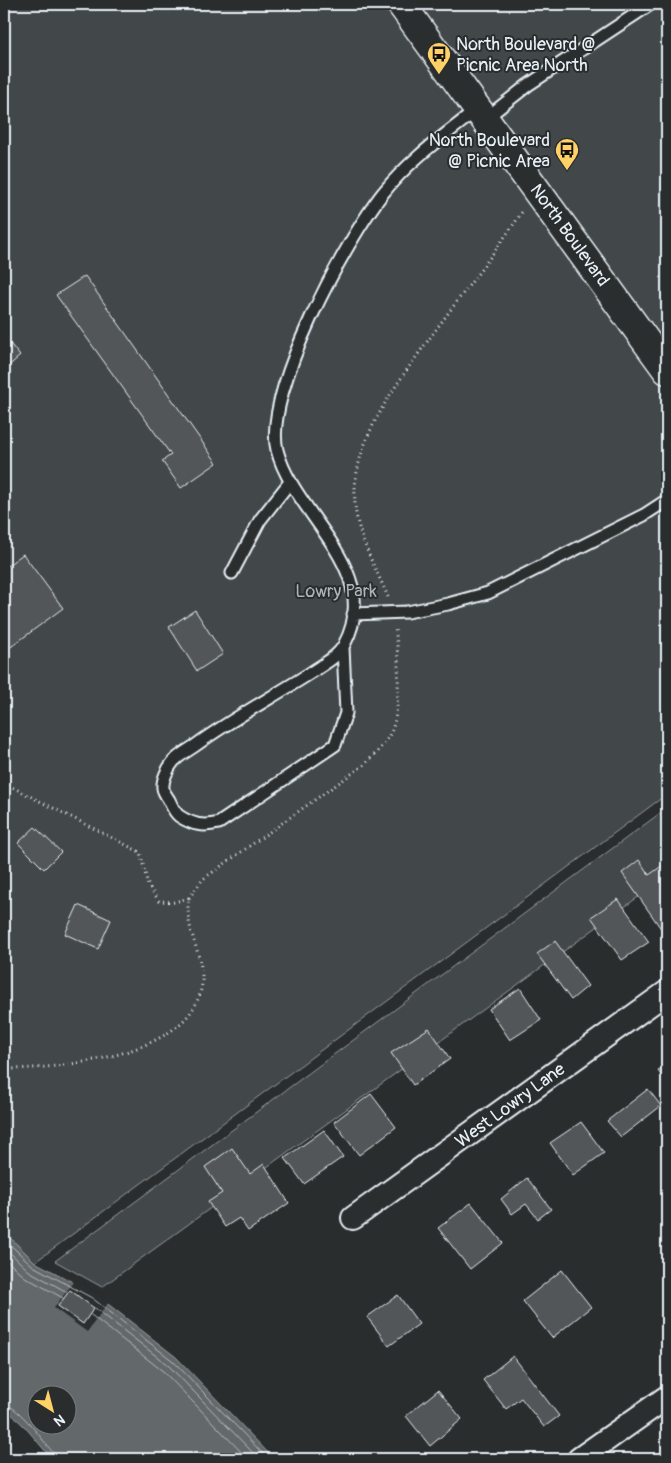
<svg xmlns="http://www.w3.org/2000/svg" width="671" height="1463" viewBox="0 0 671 1463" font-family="Pangolin,sans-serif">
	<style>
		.green { fill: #424648; stroke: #959ca0 }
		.water { fill: #63686b; stroke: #989fa3; fill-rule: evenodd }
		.pier { fill: #2a2d2e }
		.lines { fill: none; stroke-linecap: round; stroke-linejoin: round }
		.shore { stroke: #b3bac0; stroke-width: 1 }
		.building { fill: #535759; stroke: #e8f1f8 }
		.service-casing { stroke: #e8f1f8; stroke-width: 15 }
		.minor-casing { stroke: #e8f1f8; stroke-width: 26 }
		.tertiary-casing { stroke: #e8f1f8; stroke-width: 31 }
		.path { stroke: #e8f1f8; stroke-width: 3; stroke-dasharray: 1 4; stroke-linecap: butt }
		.service { stroke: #2a2d2e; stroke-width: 11 }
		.minor { stroke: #2a2d2e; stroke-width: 22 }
		.tertiary { stroke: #2a2d2e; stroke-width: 28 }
		.labels { text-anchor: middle; stroke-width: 4; stroke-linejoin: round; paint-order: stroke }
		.poi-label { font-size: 18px; fill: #e8f1f8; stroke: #2a2d2e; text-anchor: start }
		.street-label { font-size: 18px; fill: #e8f1f8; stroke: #2a2d2e }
		.park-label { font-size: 18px; fill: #aeb5ba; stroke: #2a2d2e }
	</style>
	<rect width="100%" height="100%" fill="#2a2d2e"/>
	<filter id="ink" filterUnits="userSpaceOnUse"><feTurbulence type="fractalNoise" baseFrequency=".02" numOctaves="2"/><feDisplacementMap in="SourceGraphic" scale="10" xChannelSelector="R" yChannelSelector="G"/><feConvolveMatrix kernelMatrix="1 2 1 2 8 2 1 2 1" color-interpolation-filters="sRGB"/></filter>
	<g filter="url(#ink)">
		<path class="green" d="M4,4H389L667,388V794L35,1262L4,1232Z
			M416,4H667V350Z
			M667,808V876L102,1287L55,1261Z"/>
		<path class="water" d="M4,1232L35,1262L95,1294L176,1357L274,1459H52L25,1427L4,1407ZM38,1396H68V1426H38Z"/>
		<path class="pier" d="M75,1280L109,1302L87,1332L54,1308Z"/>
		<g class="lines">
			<path class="shore" d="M4,1239L33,1266L92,1298L173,1361L268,1459
				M4,1247L29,1271L67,1292
				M4,1258L25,1277L63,1298
				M95,1308L169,1366L259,1459
				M91,1315L164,1372L248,1459
				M4,1404C19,1406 44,1442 54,1454L56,1459"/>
		</g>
		<path class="building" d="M85,276L217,463L181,488L162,461L171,455L56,295Z
			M4,336L20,356L4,370Z
			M23,554L63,608L4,652V568Z
			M195,610L223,654L197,671L169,627Z
			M35,827L61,852L44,869L18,843Z
			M639,860L649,875L666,863L667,866V926L662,930L622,873Z
			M618,899L649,942L622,960L591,917Z
			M78,905L111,920L98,949L65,934Z
			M555,941L588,986L571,1000L537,954Z
			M520,988L541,1020L510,1040L489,1009Z
			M429,1028L450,1059L413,1085L391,1053Z
			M667,1065V1083L658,1071Z
			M648,1089L661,1106L621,1137L607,1121Z
			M371,1094L396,1127L359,1155L334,1122Z
			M581,1122L604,1153L573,1175L550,1143Z
			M324,1130L343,1157L304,1184L285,1158Z
			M232,1148L250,1174L264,1164L289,1203L248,1231L239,1218L225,1227L208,1202L222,1193L205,1167Z
			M527,1178L551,1209L538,1219L526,1204L512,1214L501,1199Z
			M471,1203L503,1243L470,1269L438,1228Z
			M562,1270L591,1307L552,1338L523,1301Z
			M70,1290L94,1308L83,1324L58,1306Z
			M398,1295L419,1324L389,1346L367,1317Z
			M513,1356L559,1416L544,1427L521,1398L506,1409L483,1380Z
			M438,1390L462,1419L430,1446L406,1416Z"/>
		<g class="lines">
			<g class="service-casing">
				<path id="service" d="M485,119L528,85L651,4
					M232,573L260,520L290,482
					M353,614L407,612L448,604L488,593L644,515L667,500
					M343,647L346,713L335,745L219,823C203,827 193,825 179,816C174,812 172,806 169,800C167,797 163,791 163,788C162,780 168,768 173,762C179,755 189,750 196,745C233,718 273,697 312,672C322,665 338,657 344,645C385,570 294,516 277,450C263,393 346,240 383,193C409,160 445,135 478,109"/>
			</g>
			<g class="minor-casing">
				<path id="minor" d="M353,1218L667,992
					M579,1459L667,1397"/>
			</g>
			<g class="tertiary-casing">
				<path id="tertiary" d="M401,4L667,370"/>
			</g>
			<path class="path" d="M388,597C376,568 357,537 355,504C351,440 397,384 432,335C462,294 494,254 522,212
				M4,783L140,852L148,885L159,901L174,902L189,898C183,927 204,954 202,983C195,1056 59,1069 4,1069
				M189,898L203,879L364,765C374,755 385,745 391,732C401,711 399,652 395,628"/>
			<use href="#service" class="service"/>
			<use href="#minor" class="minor"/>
			<use href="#tertiary" class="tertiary"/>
		</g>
	</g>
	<defs>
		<g id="bus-pin" transform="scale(1.25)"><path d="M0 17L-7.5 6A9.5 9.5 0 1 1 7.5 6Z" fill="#ffd166" stroke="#2a2d2e"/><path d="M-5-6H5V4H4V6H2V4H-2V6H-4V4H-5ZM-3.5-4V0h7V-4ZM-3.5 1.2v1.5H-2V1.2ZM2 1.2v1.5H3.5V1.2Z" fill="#111"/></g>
	</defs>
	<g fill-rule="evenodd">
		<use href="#bus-pin" x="439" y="54"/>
		<use href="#bus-pin" x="567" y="150"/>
	</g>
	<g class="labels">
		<g class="poi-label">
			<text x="456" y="50">North Boulevard @<tspan x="456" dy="21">Picnic Area North</tspan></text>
			<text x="550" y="146" text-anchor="end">North Boulevard<tspan x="550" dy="21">@ Picnic Area</tspan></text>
		</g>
		<g class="street-label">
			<text transform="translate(570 235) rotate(54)" y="6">North Boulevard</text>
			<text transform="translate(510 1105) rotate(-36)" y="6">West Lowry Lane</text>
		</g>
		<g class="park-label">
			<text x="336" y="597">Lowry Park</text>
		</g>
	</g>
	<rect width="671" height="1463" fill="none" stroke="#2a2d2e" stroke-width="20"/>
	<rect x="10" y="10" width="651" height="1443" fill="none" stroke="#e8f1f8" stroke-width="2" filter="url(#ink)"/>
	<g transform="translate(52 1410) rotate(144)"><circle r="24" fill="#2a2d2e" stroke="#767b7f"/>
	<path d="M0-4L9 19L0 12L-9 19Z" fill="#ffd166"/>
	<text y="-8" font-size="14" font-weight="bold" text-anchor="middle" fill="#e8f1f8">N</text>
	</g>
</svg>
